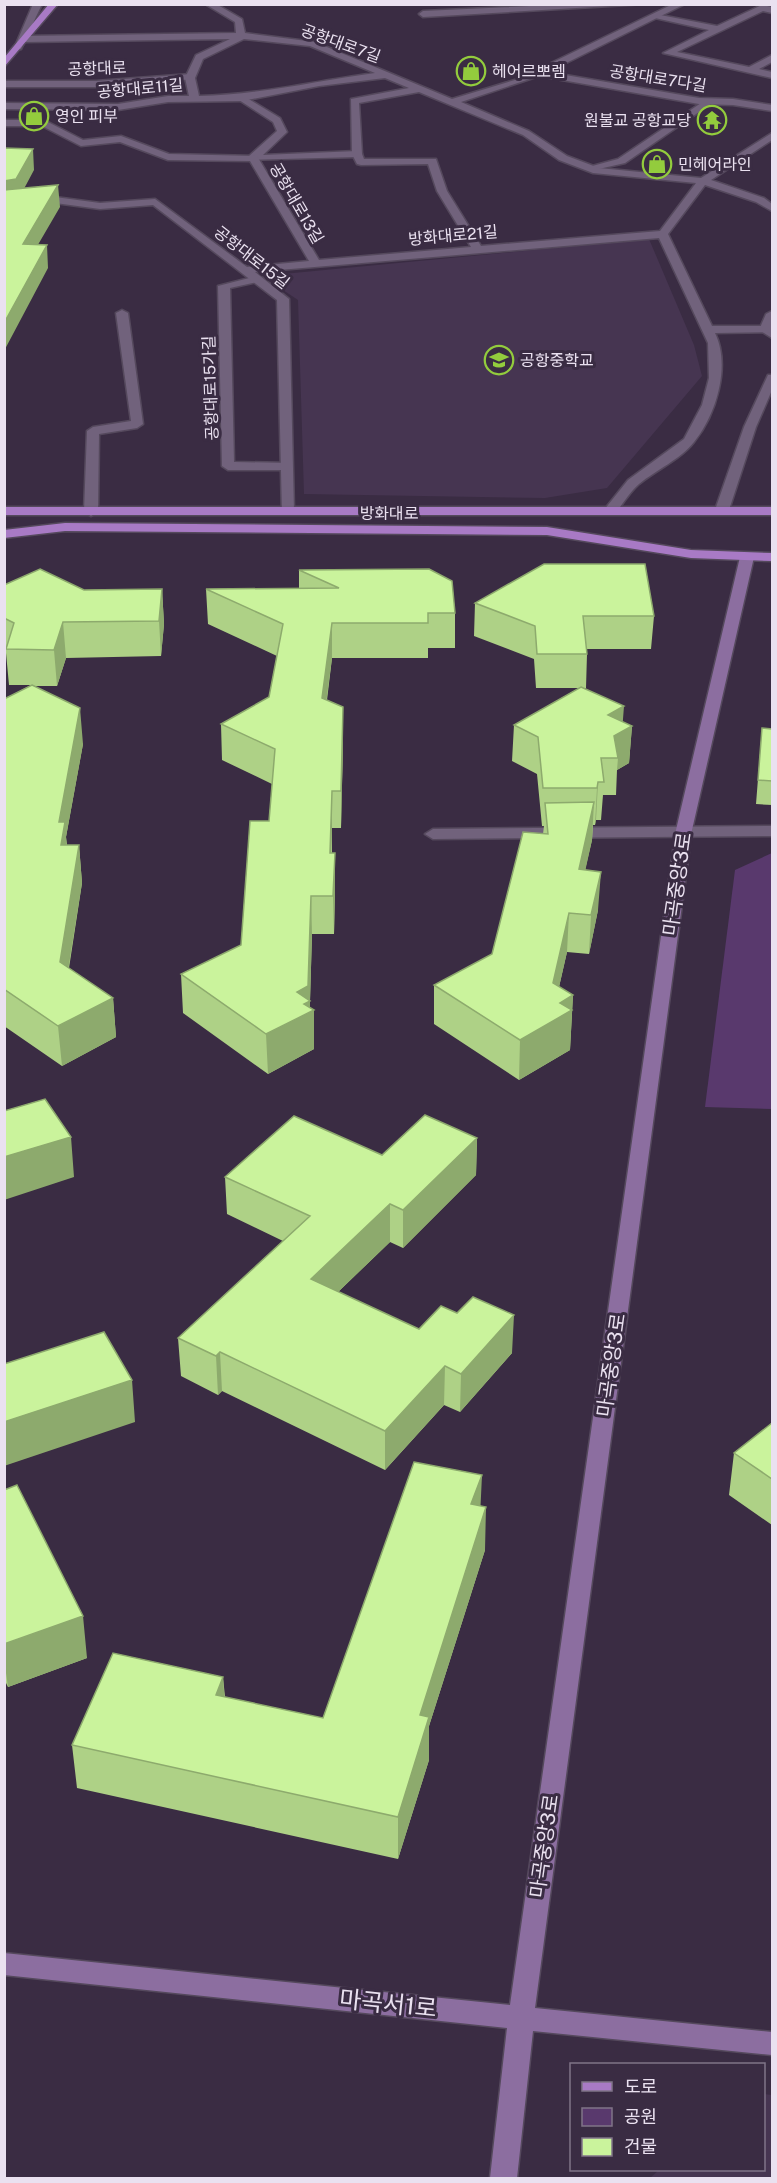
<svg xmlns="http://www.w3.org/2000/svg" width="777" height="2183" viewBox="0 0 777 2183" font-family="'Public Sans','Noto Sans KR',sans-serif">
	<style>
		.built { fill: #463551 }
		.green { fill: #59396d }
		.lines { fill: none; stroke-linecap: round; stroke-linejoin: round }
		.lane-casing { stroke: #55495d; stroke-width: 3 }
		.street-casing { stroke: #55495d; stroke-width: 3 }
		.secondary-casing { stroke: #55495d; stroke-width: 3 }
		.primary-casing { stroke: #55495d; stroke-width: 3 }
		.lane { fill: #71627c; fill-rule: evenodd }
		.street { fill: #71627c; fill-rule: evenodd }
		.secondary { fill: #8c6ea0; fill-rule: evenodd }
		.primary { fill: #a87ac5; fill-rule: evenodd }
		.wall { fill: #aed186 }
		.shaded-wall { fill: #8daa6d }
		.building { fill: #caf39c; stroke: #8daa6d; stroke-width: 1.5 }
		.labels { text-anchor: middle; stroke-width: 6; stroke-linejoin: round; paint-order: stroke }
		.far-street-label { font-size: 16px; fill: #eae1f0; stroke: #3a2c43 }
		.far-poi-label { font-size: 16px; fill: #eae1f0; stroke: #3a2c43; text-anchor: start }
		.street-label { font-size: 20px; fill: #eae1f0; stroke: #3a2c43 }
		.near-street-label { font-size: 24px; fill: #eae1f0; stroke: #3a2c43 }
	</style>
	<rect width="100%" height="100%" fill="#3a2c43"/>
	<path class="built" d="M649,239L694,345L702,376L607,488L545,498L304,494L298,300L262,276Z
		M764,2094L772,2095V2178H650L659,2170H764Z"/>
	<path class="green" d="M772,853V1109L705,1107L735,870Z"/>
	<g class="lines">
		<g class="lane-casing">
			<path id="lane" d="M33,4H42L21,49L13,51Z
				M573,4H645L423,17L419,14L423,11Z
				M762,5L772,7V13L763,11L677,52L749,67L772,55V62L759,69L772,72V78L663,53L709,30L655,18V14L717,26Z
				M191,74L194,75V79L96,87H4V81H96Z
				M242,95L280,118L287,132L263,155L357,151L362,154L357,157L249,160V156L277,131L273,122L239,100V96Z
				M707,99L715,101L625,163L590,171L585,168L618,159Z
				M257,276L263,279L261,281L230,288L234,462L291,463V469L287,470H228L222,466L218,286Z
				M122,310L128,313L143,424L137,428L99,434L98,512L91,516L84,512L87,431L93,427L131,421L116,313Z
				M772,311V338L759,330L766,314Z
				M768,375H772V390L756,427L729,510L722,514L717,513L715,510L744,427Z
				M772,826V836L433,839L425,834L433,829Z"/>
		</g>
		<g class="street-casing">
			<path id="street" d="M205,4H216L242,19L245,33L315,42L452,99L518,79L673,4H685L548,72L699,98L733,99L772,105V111L733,105L699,104L539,76L461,102L529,131L567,156L599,168L701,178L772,133V140L711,180L764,198L772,204V211L756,202L705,185L668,234L712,326H772V332L715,333C731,366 716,415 694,442C681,459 656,470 639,484C630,492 623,503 616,513H606L604,510L628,480L684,439L702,405L709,378L708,343L659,238L255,272L289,299L294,511L292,514H282L277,300L153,205L100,209L55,203L4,211V205L55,197L100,203L155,199L247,267L309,261L250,161L168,160L120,142L81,146L42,126H4V120H44L83,140L121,136L169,154L257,156L319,260L471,247L437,191L428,164L361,165L357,164L352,154L351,99L409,88L385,78L319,86L242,101L168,102L118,110L4,109V103L118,104L168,96H189L185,78L196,55L230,39L24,42L19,39L24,36L236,33L235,22ZM244,39L310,46L375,73C316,81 258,95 199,96L195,78L203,59ZM419,92L523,135L559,160L593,173L696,183L660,231L481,246L447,191L436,159H364L362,154L359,103Z"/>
		</g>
		<g class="secondary-casing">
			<path id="secondary" d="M747,553L754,557L692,830L535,2008L772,2032V2055L533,2031L517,2178H490L507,2028L4,1975V1953L510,2005L676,830L740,557Z"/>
		</g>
		<g class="primary-casing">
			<path id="primary" d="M49,4H58L4,67V58Z
				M4,507H772V515H4Z
				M65,523L547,527L691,550L772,553V561L691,558L547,535L65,531L4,538V530Z"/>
		</g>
		<use href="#lane" class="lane"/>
		<use href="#street" class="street"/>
		<use href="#secondary" class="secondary"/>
		<use href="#primary" class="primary"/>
	</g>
	<path class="wall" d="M299,570L455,613V648H428V658H332L327,700L343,743L341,828H332V853H335V890L334,934H312L310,1001V1008L314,1010V1049L268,1074L183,1013L181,974L241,945L269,821L272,784L222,760L221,724L269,697L277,656L208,624L206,589L299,588Z
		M4,585L84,590L162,589L164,624L161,656L66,658L57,686H34L83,744L66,837L67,845H79L82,883L69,968L113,998L116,1037L62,1066L4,1026V699L31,685H9L6,653L4,652Z
		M475,603L654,616L651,649H587V654L586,688H583L623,722L632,726L629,763L617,770L616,795H603L601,820H596L595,825H593L592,840L585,870L598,910L589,954L567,952L559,987L573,995L570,1050L519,1080L434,1024V985L492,954L543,834L544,826H542L537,774L512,761L514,725L579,688H536L534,659L474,636Z
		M762,728L772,729V805L756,804Z
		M477,1138L476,1175L403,1248L390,1242L338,1292L419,1329L512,1353L460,1412L444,1405L385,1470L222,1391L218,1395L181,1376L178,1338L283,1241L227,1214L225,1177L382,1155Z
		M772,1423V1525L729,1495L734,1453Z
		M4,1490L87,1658L8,1687L4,1679Z
		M481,1506L485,1550L429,1726V1760L398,1859L77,1788L72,1745L223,1677L225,1697L323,1718Z"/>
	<path class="shaded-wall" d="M33,149L34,170L18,200L4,203V181Z
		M58,185L60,207L25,267L23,244Z
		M47,245L48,268L4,351V323Z
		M162,589L164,624L161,656L159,621Z
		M63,622L66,658L57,686L54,650Z
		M332,623V658L322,734V698Z
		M624,706L622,732L632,726L629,763L617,770L618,758L608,715Z
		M343,707V743L341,828V791Z
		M80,708L83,744L66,837L68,860L64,883L59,822Z
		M598,782L596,820L595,825L597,788Z
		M332,791V828L330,890V853Z
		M594,802L592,840L577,908L579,869Z
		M79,845L82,883L63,1002L60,962Z
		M335,853V890L334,934L333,896Z
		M601,872L598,910L589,954L591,915Z
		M311,896L312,934L310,1001V1012L314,1010V1049L268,1074L266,1034L297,992Z
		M569,913L567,952L551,1022L560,1003L573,995L570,1050L519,1080L520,1040L553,983Z
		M113,998L116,1037L62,1066L58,1026Z
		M71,1137L74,1177L4,1200V1157Z
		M477,1138L476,1175L403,1248V1210Z
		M390,1204V1242L312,1317L311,1279Z
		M514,1315L512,1353L460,1412L461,1374Z
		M220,1352L222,1391L218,1395L216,1356Z
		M445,1366L444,1405L385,1470V1431Z
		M132,1380L135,1422L4,1466V1422Z
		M482,1475L480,1517L471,1504Z
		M486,1507L485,1550L429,1726V1760L398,1859V1817L420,1715Z
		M83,1616L87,1658L8,1687L4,1659V1644Z
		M223,1677L226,1719L216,1695Z"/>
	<path class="building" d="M4,148L33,149L16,179L4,181Z
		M58,185L23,244L47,245L4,323V190Z
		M544,564H645L654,616H583L587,654H537L535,626L475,603Z
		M40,569L84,590L162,589L159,621L63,622L54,650L6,649L14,623L4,618V585Z
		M429,569L452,581L455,613H428V623H332L322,698L343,707L341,791H332L330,853H335L333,896H311L308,986L297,992L310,1001L304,1004L314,1010L266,1034L181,974L241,945L250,821H269L275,749L221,724L269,697L283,624L206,589L339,588L299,570Z
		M32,685L80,708L59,822H65L61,845H79L60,962L113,998L58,1026L4,989V699Z
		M581,687L624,706L608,715L632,726L614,736L618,758H601L604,782H598L597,788H543L538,737L514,725Z
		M762,728L772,729V781L758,780Z
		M594,802L579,869L601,872L591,915L569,913L553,983L573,995L560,1003L572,1010L520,1040L434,985L492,954L523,832L548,834L545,803Z
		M45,1099L71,1137L4,1157V1111Z
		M425,1115L477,1138L403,1210L390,1204L311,1279L419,1329L441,1306L457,1313L473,1297L514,1315L461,1374L445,1366L385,1431L220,1352L216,1356L178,1338L310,1216L225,1177L294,1116L382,1155Z
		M104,1332L132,1380L4,1422V1364Z
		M772,1423V1479L734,1453Z
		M414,1462L482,1475L471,1504L486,1507L420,1715L429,1717L398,1817L72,1745L113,1653L223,1677L216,1695L323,1718Z
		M17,1485L83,1616L4,1644V1490Z"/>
	<defs>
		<g id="shop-ring" transform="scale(1.5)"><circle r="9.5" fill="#3a2c43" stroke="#93cc3d" stroke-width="1.5"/><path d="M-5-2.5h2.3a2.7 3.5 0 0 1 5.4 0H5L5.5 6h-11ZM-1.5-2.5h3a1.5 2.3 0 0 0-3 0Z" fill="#93cc3d"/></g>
		<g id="temple-ring" transform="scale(1.5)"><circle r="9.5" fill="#3a2c43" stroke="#93cc3d" stroke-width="1.5"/><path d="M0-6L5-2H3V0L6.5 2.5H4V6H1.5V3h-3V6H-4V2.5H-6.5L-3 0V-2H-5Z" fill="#93cc3d"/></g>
		<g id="school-ring" transform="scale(1.5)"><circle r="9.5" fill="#3a2c43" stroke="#93cc3d" stroke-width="1.5"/><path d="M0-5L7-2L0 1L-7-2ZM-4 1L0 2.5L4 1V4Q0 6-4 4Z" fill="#93cc3d"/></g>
	</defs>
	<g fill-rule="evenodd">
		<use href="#shop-ring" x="471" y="71"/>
		<use href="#shop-ring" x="34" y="116"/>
		<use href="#temple-ring" x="712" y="120"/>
		<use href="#shop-ring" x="657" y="164"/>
		<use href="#school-ring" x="499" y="360"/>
	</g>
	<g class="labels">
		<g class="far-street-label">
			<text transform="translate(341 43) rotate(20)" y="6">공항대로7길</text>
			<text transform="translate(97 68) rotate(-2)" y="6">공항대로</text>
			<text transform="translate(658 78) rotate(9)" y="6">공항대로7다길</text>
			<text transform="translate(140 88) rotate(-5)" y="6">공항대로11길</text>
			<text transform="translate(297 203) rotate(60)" y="6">공항대로13길</text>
			<text transform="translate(453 235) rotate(-5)" y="6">방화대로21길</text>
			<text transform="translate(252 257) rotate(38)" y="6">공항대로15길</text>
			<text transform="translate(210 388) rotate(-92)" y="6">공항대로15가길</text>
			<text x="389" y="519">방화대로</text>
		</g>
		<g class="far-poi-label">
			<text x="492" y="77">헤어르뽀렘</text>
			<text x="55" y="122">영인 피부</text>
			<text x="691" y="126" text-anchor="end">원불교 공항교당</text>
			<text x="678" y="170">민헤어라인</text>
			<text x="520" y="366">공항중학교</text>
		</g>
		<g class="street-label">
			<text transform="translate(677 884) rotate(-82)" y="7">마곡중앙3로</text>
			<text transform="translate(611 1365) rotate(-82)" y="7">마곡중앙3로</text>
			<text transform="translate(544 1846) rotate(-82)" y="7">마곡중앙3로</text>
		</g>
		<g class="near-street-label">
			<text transform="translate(388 2004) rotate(6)" y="8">마곡서1로</text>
		</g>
	</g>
	<rect width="777" height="2183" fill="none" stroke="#eae1f0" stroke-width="12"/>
	<rect x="570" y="2063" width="195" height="108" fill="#3a2c43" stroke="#807488" stroke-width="1.5"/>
	<rect x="582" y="2082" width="30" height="9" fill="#a87ac5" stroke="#807488" stroke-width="1.5"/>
	<text x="624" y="2093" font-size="18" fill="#eae1f0">도로</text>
	<rect x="582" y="2108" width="30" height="18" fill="#59396d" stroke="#807488" stroke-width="1.5"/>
	<text x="624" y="2123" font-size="18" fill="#eae1f0">공원</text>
	<rect x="582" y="2138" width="30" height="18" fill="#caf39c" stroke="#807488" stroke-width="1.5"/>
	<text x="624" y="2153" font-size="18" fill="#eae1f0">건물</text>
</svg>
